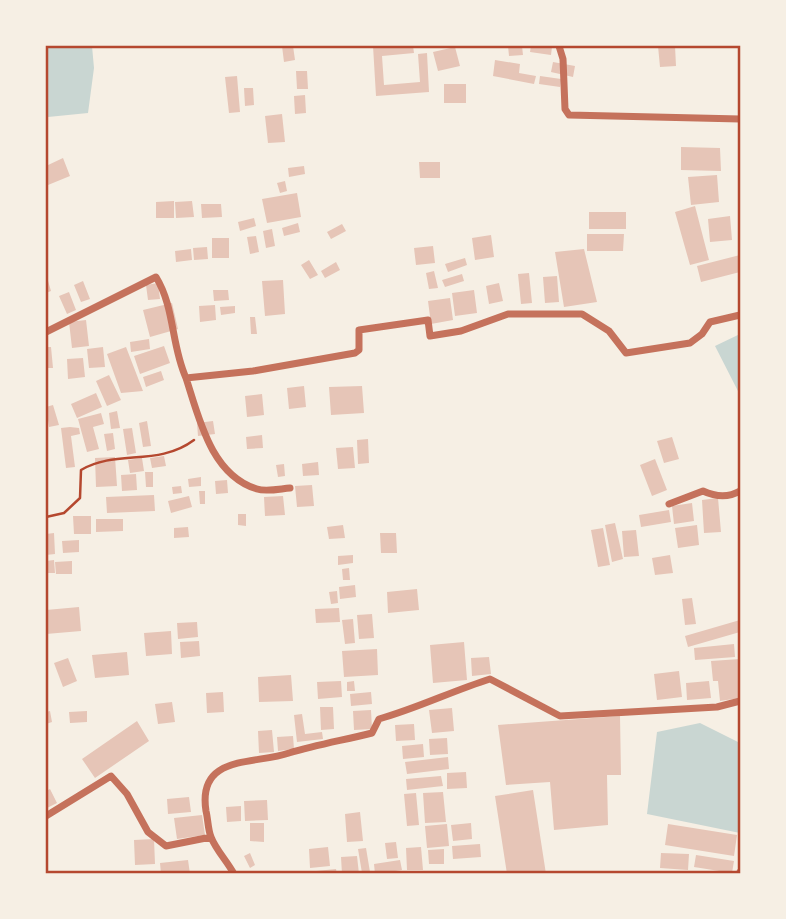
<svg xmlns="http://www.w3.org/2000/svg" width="786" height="919" viewBox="0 0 786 919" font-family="Quicksand,sans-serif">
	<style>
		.water { fill: #c9d6d2 }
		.building { fill: #e6c5b7 }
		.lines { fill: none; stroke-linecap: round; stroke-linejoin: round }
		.path { stroke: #b5482f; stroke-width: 2.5 }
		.minor { stroke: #c5725c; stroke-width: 7 }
		.neatline { fill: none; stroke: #b5482f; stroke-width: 2.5 }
	</style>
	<rect width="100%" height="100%" fill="#f6efe4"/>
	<path class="water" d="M46,46H92L94,68L88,113L48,117Z
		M740,334V395L715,346Z
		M700,723L740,743V833L647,814L657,732Z"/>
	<path class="building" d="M282,46H293L295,60L284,62Z
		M373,46H413L414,53L382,56L384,85L420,82L418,54L427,53L429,92L376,96Z
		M508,46H522L523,55L509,56Z
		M531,46L552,47L551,55L530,52Z
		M658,46H675L676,66L660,67Z
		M455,47L460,66L438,71L433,52Z
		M495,60L520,64L519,73L536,76L534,84L493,76Z
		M553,62L575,66L573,77L551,72Z
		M296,71H307L308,89H297Z
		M237,76L240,112L229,113L225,77Z
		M540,76L561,79L560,87L539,84Z
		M444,84H466V103H444Z
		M244,88H253L254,105L245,106Z
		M305,95L306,113L295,114L294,96Z
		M282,114L285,142L268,143L265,116Z
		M681,147L720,148L721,171L681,170Z
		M63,158L70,176L48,185L46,166Z
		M419,162H440V178H420Z
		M304,166L305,174L289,177L288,168Z
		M717,175L719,202L691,205L688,177Z
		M285,181L287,191L280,193L277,183Z
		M297,193L301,217L267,223L262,199Z
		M174,201V218H156V202Z
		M192,201L194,217L176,218L175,202Z
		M201,204H221L222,217L202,218Z
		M695,206L709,260L690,265L675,212Z
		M589,212H626V229H589Z
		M730,216L732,240L710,242L708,219Z
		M254,218L256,226L240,231L238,222Z
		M298,223L300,232L284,236L282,228Z
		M342,224L346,231L331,239L327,232Z
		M272,229L275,246L266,248L263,231Z
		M587,234H624L623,251H587Z
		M491,235L494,257L475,260L472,238Z
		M256,236L259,252L250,254L247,237Z
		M212,238H229V258H212Z
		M433,246L435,263L416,265L414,248Z
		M207,247L208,259L194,260L193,248Z
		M191,249L192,260L176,262L175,251Z
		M584,249L597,302L564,307L555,252Z
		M740,255V272L701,282L697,266Z
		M465,258L467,265L448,272L445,264Z
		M309,260L318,275L310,279L301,265Z
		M336,262L340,270L325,278L321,271Z
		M434,271L438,288L429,289L426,273Z
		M529,273L532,303L521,304L518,274Z
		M46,274L51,291L46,293Z
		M462,274L464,281L445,287L442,280Z
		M557,276L559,302L545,303L543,277Z
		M283,280L285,314L265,316L262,281Z
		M83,281L90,299L81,302L74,285Z
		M158,283L160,299L148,300L146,285Z
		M499,283L503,301L489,304L486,286Z
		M213,290H228L229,300L214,301Z
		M474,290L477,313L455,316L452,293Z
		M69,292L76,310L67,314L59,296Z
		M450,298L453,320L431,324L428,301Z
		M172,303L178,329L150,337L143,310Z
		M215,305L216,320L200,322L199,306Z
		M235,306V313L221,315L220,307Z
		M250,317H255L257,334H251Z
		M86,320L89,346L72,348L69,322Z
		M149,339L150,349L131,352L130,342Z
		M164,346L170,363L140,374L134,356Z
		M46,347H51L53,368H46Z
		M103,347L105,367L89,368L87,349Z
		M126,347L143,391L121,393L107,354Z
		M83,358L85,377L68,379L67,359Z
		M161,371L164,380L146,387L143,377Z
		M109,375L121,400L107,406L96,381Z
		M304,386L306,407L289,409L287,388Z
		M362,386L364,413L331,415L329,387Z
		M96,393L102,407L77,418L71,404Z
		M262,394L264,415L247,417L245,396Z
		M53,405L59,425L49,427L46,407Z
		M117,411L120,428L111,429L109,413Z
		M101,413L104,424L93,427L99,449L87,452L78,419Z
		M147,421L151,446L143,447L139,423Z
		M213,421L215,434L198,436L197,423Z
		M70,427L79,428L80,434L71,436L75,467L66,468L61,428Z
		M132,428L136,453L127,455L123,429Z
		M113,433L115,449L107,451L104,434Z
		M262,435L263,448L247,449L246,437Z
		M672,437L679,459L664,463L657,441Z
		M368,439L369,463L358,464L357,440Z
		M353,447L355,468L338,469L336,448Z
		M164,456L166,466L152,468L150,458Z
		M115,457L117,486L96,487L95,458Z
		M142,458L144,471L130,473L128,460Z
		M655,459L667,490L652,496L640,465Z
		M318,462L319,475L303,476L302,464Z
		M284,464L285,476L278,477L276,465Z
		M145,472H153V487H146Z
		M136,474L137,490L122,491L121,475Z
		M201,477V486L189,487L188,479Z
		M227,480L228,493L216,494L215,481Z
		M312,485L314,506L297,507L295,486Z
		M181,486L182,493L173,494L172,487Z
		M199,491H205V504H200Z
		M154,495L155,511L107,513L106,497Z
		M189,496L192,507L171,513L168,501Z
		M283,496L285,515L265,516L264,497Z
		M718,498L721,532L704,533L702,500Z
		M692,503L694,521L674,524L672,506Z
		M669,510L671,522L641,527L639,515Z
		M238,514H246V526L238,525Z
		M73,516H91V534H74Z
		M96,519H123V531L96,532Z
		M615,523L623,559L612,562L605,525Z
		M343,525L345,538L329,539L327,527Z
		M697,525L699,545L678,548L675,528Z
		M188,527L189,537L174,538V528Z
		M603,528L610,565L598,567L591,530Z
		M636,530L639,556L624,557L622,531Z
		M54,533L55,554L46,555V534Z
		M380,533H396L397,553H381Z
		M79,540V552L63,553L62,541Z
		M353,555V563L338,565V556Z
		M670,555L673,573L655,575L652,558Z
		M54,560L55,573H46V561Z
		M72,561V574H56L55,562Z
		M349,568L350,580H343L342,569Z
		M355,585L356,597L340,599L339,587Z
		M417,589L419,610L388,613L387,592Z
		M337,591L338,603L331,604L329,592Z
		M692,598L696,624L685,625L682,599Z
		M79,607L81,631L46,634V610Z
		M339,608L340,622L316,623L315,609Z
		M372,614L374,638L359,639L357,615Z
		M353,619L355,643L345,644L342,620Z
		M740,620V632L688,647L685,636Z
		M197,622L198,637L178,639L177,623Z
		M171,631L172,654L146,656L144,633Z
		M199,641L200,656L181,658L180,642Z
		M464,642L467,680L433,683L430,645Z
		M734,644L735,657L695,660L694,648Z
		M377,649L378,675L344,677L342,651Z
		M127,652L129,675L95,678L92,655Z
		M489,657L491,674L472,676L471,658Z
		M68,658L77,681L63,687L54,663Z
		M740,659V698L720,701L718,681H713L711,661Z
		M679,671L682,697L657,700L654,674Z
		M291,675L293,701L259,702L258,677Z
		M341,681L342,697L318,699L317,682Z
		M354,681L355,691H347V682Z
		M709,681L711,698L687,700L686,683Z
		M223,692L224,712L207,713L206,693Z
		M371,692L372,704L351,706L350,694Z
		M172,702L175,722L158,724L155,704Z
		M320,707H333L334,729L321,730Z
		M452,708L454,731L432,733L429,710Z
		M371,710L372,729L354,730L353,711Z
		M50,711L52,722L46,724V712Z
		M87,711V722L70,723L69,712Z
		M302,714L305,734L322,732L323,739L297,742L294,715Z
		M620,716L621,775H607L608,825L554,830L550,782L506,785L498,725Z
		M137,721L149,741L95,778L82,759Z
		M414,724L415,740L396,741L395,725Z
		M272,730L274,752L259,753L258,731Z
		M293,736L294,749L278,751L277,737Z
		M447,738L448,754L430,755L429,739Z
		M423,744L424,757L403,759L402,746Z
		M448,757L449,769L407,774L405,762Z
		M466,772L467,788L447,789V773Z
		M441,776L443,786L407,790L406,779Z
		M50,789L57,803L47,808L46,791Z
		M533,790L546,874H507L495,796Z
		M443,792L446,822L425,823L423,793Z
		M416,793L419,825L407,826L404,794Z
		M189,797L191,812L168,814L167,799Z
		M267,800L268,820L245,821L244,801Z
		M241,806V821L227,822L226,807Z
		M360,812L363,841L347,842L345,814Z
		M202,815L205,835L177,839L174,818Z
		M250,823H264V842L250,841Z
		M471,823L472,839L453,841L451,825Z
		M447,824L449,846L427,848L425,826Z
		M668,824L737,835L734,856L665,845Z
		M154,839L155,864L135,865L134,840Z
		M396,842L398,858L387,859L385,843Z
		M480,844L481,857L453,859L452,846Z
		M328,847L330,866L310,868L309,849Z
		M421,847L423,870H407L406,848Z
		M366,848L370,872L362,873L358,849Z
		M444,849V864H429L428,850Z
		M250,853L255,865L250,868L244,856Z
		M661,853L689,854L688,870L660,868Z
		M696,855L734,861L732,873L694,867Z
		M357,856L359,874H342L341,857Z
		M188,860L190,874H161L160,863Z
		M400,860L402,870L375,874L374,864Z
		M336,869L337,874H317L316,871Z"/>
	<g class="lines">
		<path class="path" d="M46,517L64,513L80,498L81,470C116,449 158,467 194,440"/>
		<path class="minor" d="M559,46L563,59L565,109L569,115L740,119
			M46,332L156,277C175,308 171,345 186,378L253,371L355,353L359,350V330L428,320L430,336L461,331L508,314H582L609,331L626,353L690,343L702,334L710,322L740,315
			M186,378C199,418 211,475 257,489C266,492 279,489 290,488
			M669,504L703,491C716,497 728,498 740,491
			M46,816L111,776L127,794L148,832L166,846L211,837
			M234,874C227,861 216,850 211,837C208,830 208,819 206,811C197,754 254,765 289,753C316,745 344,740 372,733L379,719C418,708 452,691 490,679L560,716L717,707L740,701
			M740,874V872"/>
	</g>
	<rect width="786" height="919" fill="none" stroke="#f6efe4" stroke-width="94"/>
	<rect x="47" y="47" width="692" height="825" class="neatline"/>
</svg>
